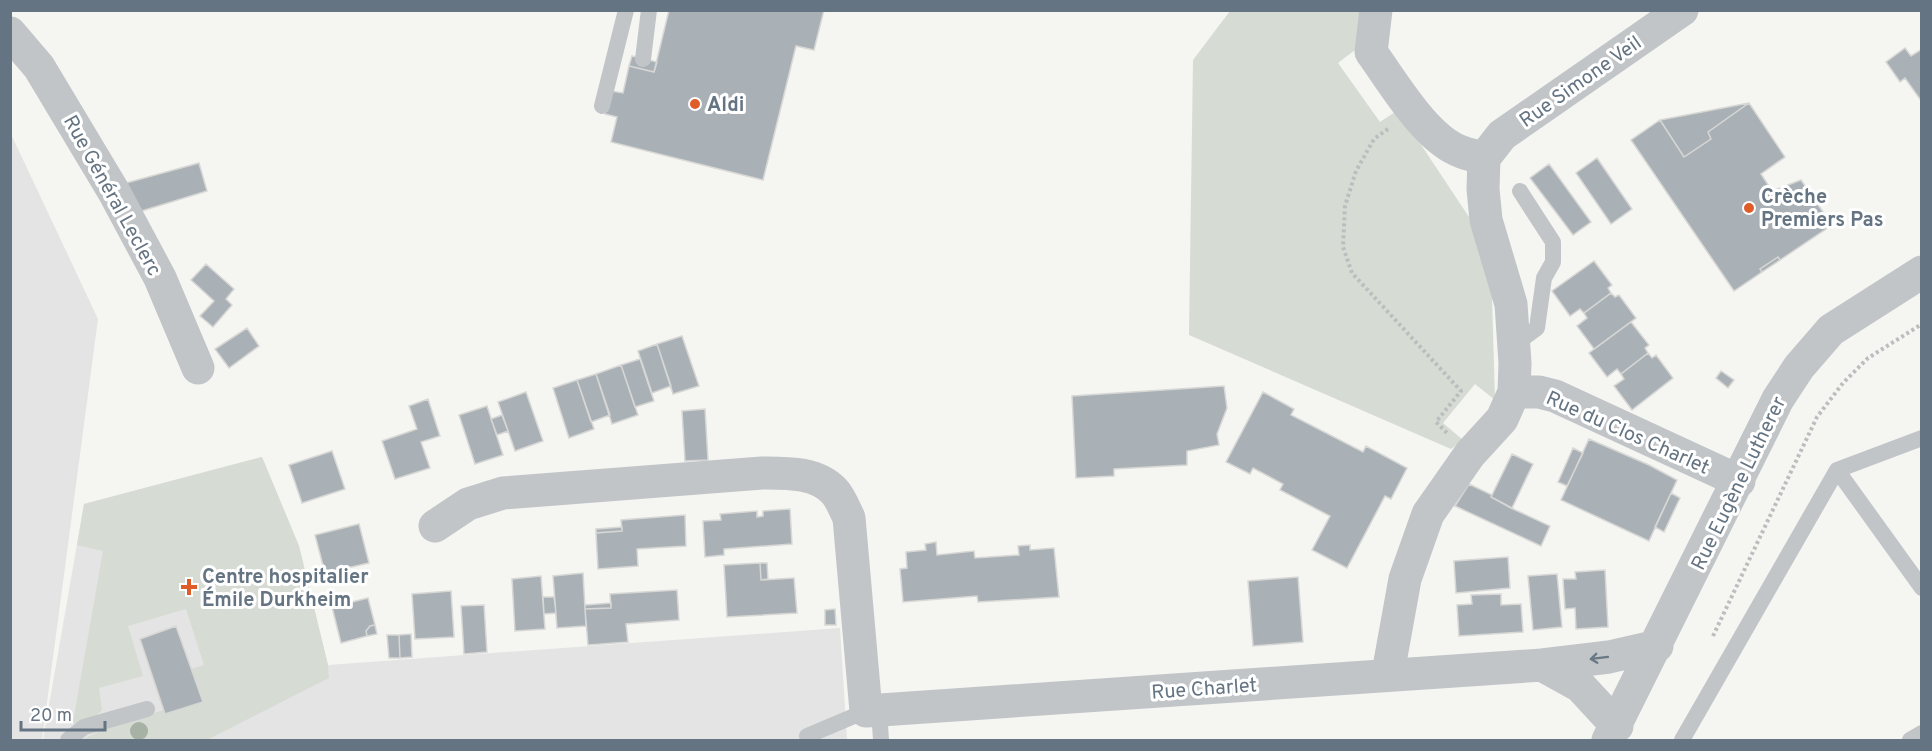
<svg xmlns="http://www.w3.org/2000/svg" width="1932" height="751" viewBox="0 0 1932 751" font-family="Overpass,sans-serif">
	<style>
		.built { fill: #e3e4e3 }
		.green { fill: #d6dcd3 }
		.building { fill: #aab1b6; stroke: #d7d7d5; stroke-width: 1.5 }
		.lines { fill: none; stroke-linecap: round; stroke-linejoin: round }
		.path { stroke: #bbbdbf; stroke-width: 4; stroke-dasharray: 3 3; stroke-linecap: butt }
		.service { stroke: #c1c5c8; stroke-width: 16 }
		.minor { stroke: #c1c5c8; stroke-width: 33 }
		.tree { fill: #a7b1a4 }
		.oneway { stroke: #6a7886 }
		.poi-dot { fill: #de5d29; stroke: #fff; stroke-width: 2 }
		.labels { text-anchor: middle; stroke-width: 6; stroke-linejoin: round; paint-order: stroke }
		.street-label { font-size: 20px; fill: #657482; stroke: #fff }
		.poi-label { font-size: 20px; font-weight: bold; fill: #657482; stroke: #fff; text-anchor: start }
	</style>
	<rect width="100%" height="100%" fill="#f5f5f2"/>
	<path class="built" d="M10,132L98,319L42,740H11Z
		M262,457L299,546L328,665L840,628L847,739L849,740H43L84,504Z"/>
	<path class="green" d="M1230,11H1369L1355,50L1338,63L1380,122L1398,110L1469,217L1492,297L1495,400L1475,384L1443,423L1463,440L1451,449L1189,335L1193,60Z
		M262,457L299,546L328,665L329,678L207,740H82L111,725L164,710L166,714L202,702L191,669L204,665L186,609L128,626L143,676L99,688L102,710L96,716L76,725L73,722L103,551L77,545L84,504Z"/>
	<path class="building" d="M669,10H824L814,50L796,46L763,180L611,142L617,117L605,114L611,91L623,93L629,66L654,72Z
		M1905,48L1911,56L1922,49V102L1905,78L1900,82L1886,62Z
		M632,56L657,62L654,72L629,66Z
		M1749,103L1785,157L1761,174L1772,191L1801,180L1832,225L1780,260L1778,257L1760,269L1762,272L1734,291L1631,140L1660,120L1684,157L1711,139L1708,132Z
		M1749,103L1708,132L1711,139L1684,157L1660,120Z
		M1597,158L1632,209L1611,224L1576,173Z
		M199,163L207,191L135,213L126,183Z
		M1549,164L1591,222L1573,235L1530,178Z
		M1778,257L1780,260L1762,272L1760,269Z
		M1594,261L1612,285L1608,288L1611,293L1584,313L1580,309L1570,316L1552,291Z
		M206,264L234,289L226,299L232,305L213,327L200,316L214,301L191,280Z
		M1611,293L1615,297L1619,295L1636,318L1594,349L1577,326L1587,318L1584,313Z
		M1631,322L1649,345L1645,348L1648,353L1621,374L1617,369L1607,377L1589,353Z
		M247,328L259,346L229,368L215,349Z
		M682,336L699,386L673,394L657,344Z
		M657,344L671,386L652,393L638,351Z
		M1648,353L1652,358L1656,355L1673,378L1632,410L1614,386L1624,379L1621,374Z
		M640,359L654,401L635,407L621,365Z
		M621,365L638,415L612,424L596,374Z
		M1721,371L1734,380L1728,388L1716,378Z
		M596,374L610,415L591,422L577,380Z
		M577,380L594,429L569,438L553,388Z
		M1224,386L1227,408L1217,434L1219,445L1187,451V465L1114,469V476L1076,478L1072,396Z
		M526,392L543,441L515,451L498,402Z
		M1263,392L1294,409L1291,415L1363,452L1366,446L1407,468L1391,499L1385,496L1347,568L1312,550L1330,516L1280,490L1283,484L1253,468L1250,474L1226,462Z
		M428,399L440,436L421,442L430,468L395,479L382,441L417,429L409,406Z
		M487,406L503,455L475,464L459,415Z
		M705,409L708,460L685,461L682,411Z
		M502,415L508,431L497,435L491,419Z
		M1589,439L1649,465L1677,480L1649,541L1561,500Z
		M1573,448L1583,453L1567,486L1558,482Z
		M332,451L345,489L302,503L289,465Z
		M1512,454L1533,464L1512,508L1491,497Z
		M1469,484L1492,495L1491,497L1511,508L1550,526L1541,546L1455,506Z
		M1671,493L1680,498L1664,532L1655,527Z
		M790,509L792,544L724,549V555L705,557L703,521L721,520L720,514L757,511V517L763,516V511Z
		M685,515L686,546L637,549L638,566L598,569L596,533L622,531L621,520Z
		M359,524L369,563L325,573L315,535Z
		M622,527V531L596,533V529Z
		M936,542L937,555L974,551L975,558L1019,555L1018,546L1030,545V550L1054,548L1059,597L978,602L977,596L903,602L900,569L907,568L906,552L926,550L925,544Z
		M1508,557L1510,588L1456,593L1454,561Z
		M760,563H767L768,579L761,580Z
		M760,563L761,580L794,578L797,613L727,617L724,565Z
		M1605,570L1608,627L1576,629L1575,608L1565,609L1563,579H1576L1575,572Z
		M583,573L586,626L557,628L553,576Z
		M1557,574L1562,627L1533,630L1528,576Z
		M541,576L545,629L515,631L512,579Z
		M1298,577L1303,642L1253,646L1248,581Z
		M677,590L679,620L626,624L628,642L588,645L585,609L611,608L610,594Z
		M451,591L454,637L415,639L412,594Z
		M1501,594V605L1521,604L1523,632L1459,636L1457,605L1472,604L1471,595Z
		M543,597H554L556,613L544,614Z
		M368,598L375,625L370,626L366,631L367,636L341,643L332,607Z
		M611,603V608L585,609V605Z
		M484,605L487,652L464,654L461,606Z
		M835,609L836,625H825V610Z
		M375,625L377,634L367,636L366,631L370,626Z
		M176,626L203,702L165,714L140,639Z
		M411,634L412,657L400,658L399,635Z
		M387,635H399L400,658H389Z"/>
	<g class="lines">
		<path class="path" d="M1388,129L1374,139L1356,171L1345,206L1343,247L1352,273L1461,391L1436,422L1448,434
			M1713,636L1817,417L1843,383L1868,358L1922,324"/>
		<path class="service" d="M643,59L649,10
			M602,106L626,10
			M1514,345L1537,328L1544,278L1553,262V242L1520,191
			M1922,438L1837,470L1922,588
			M879,710L881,740
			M68,740L84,727L147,709
			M808,740L807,736L866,711
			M1682,740L1837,470
			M1910,740L1922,733"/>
		<path class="minor" d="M1376,10L1371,52C1393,82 1426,140 1462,152C1469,155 1477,156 1484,158L1483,189L1486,220L1511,304L1515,363L1514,392L1502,419L1470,454L1428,514L1405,579L1390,662L1392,675
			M10,33L39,67L114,192L160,278L198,368
			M1484,158L1502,135L1682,10
			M1514,392H1539L1555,396L1739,481
			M435,526L468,504L503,493L762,473C787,473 817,472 835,492C841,499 845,510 849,518L866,711L1542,665
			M1617,726L1580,686L1542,665L1609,657L1657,646
			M1608,740L1778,399L1799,367L1831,330L1922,272"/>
	</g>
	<circle class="tree" cx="139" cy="731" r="9"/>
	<defs><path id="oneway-shaft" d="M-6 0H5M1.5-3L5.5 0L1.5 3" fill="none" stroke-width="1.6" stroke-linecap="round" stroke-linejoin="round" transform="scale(1.5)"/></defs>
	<use class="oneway" href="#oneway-shaft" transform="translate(1599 658) rotate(173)"/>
	<g class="poi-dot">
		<circle cx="695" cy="104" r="6"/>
		<circle cx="1749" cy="208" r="6"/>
		<path d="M186 578h6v6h6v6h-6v6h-6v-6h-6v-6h6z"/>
	</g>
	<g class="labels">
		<g class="street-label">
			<text transform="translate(1580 81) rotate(-35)" y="7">Rue Simone Veil</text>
			<text transform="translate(113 195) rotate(61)" y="7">Rue Général Leclerc</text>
			<text transform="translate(1628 432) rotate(24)" y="7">Rue du Clos Charlet</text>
			<text transform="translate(1738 483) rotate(-64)" y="7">Rue Eugène Lutherer</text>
			<text transform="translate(1204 688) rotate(-4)" y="7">Rue Charlet</text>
		</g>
		<g class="poi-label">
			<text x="707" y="111">Aldi</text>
			<text x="1761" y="203">Crèche<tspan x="1761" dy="23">Premiers Pas</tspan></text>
			<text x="202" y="583">Centre hospitalier<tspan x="202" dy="23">Émile Durkheim</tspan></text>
		</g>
	</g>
	<rect width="1932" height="751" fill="none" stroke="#657482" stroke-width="24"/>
	<path d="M21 721v9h84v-9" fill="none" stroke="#657482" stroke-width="3"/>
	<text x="30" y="721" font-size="18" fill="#657482" stroke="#ffffff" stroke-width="4.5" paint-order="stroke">20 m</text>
</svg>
